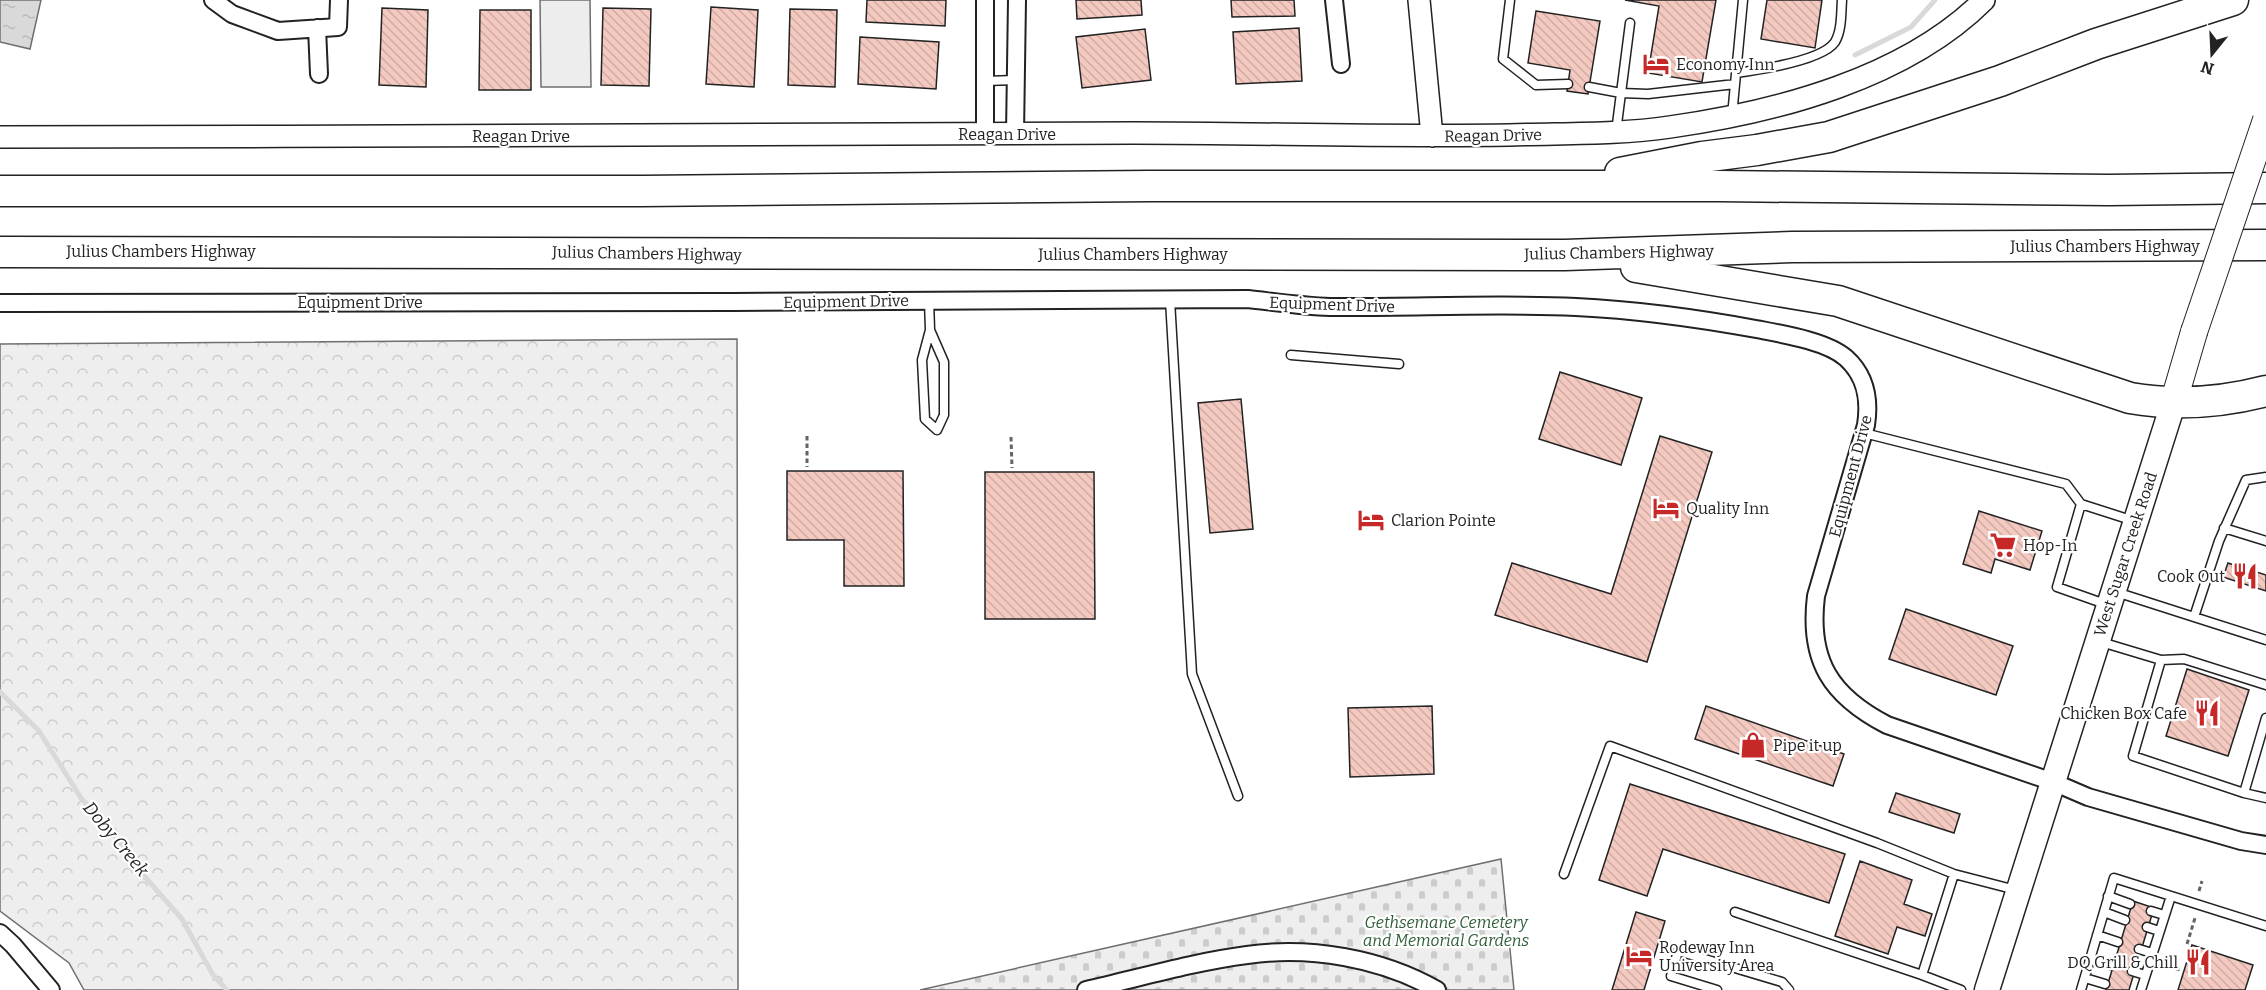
<svg xmlns="http://www.w3.org/2000/svg" width="2266" height="990" viewBox="0 0 2266 990" font-family="Bitter,serif">
	<style>
		.forest { fill: url(#forest-crowns); stroke: #6f6f6f; stroke-width: 1.5 }
		.cemetery { fill: url(#cemetery-stones); stroke: #6f6f6f; stroke-width: 1.5 }
		.parking { fill: #ededed; stroke: #6f6f6f; stroke-width: 1.5 }
		.water { fill: url(#water-ripples); stroke: #6f6f6f; stroke-width: 1.5 }
		.lines { fill: none; stroke-linecap: round; stroke-linejoin: round }
		.stream { stroke: #d9d9d9; stroke-width: 5 }
		.building { fill: url(#building-back-hatch); stroke: #222; stroke-width: 1.5 }
		.service-casing { stroke: #222; stroke-width: 11 }
		.minor-casing { stroke: #222; stroke-width: 20 }
		.tertiary-casing { stroke: #222; stroke-width: 24 }
		.secondary-casing { stroke: #222; stroke-width: 27 }
		.primary-casing { stroke: #222; stroke-width: 28 }
		.motorway-casing { stroke: #222; stroke-width: 33 }
		.path { stroke: #646464; stroke-width: 3; stroke-dasharray: 4.5 3; stroke-linecap: butt }
		.service { stroke: #fff; stroke-width: 8 }
		.minor { stroke: #fff; stroke-width: 16 }
		.tertiary { stroke: #fff; stroke-width: 21 }
		.secondary { stroke: #fff; stroke-width: 24 }
		.primary { stroke: #fff; stroke-width: 26 }
		.motorway { stroke: #fff; stroke-width: 30 }
		.primary-bridge-casing { stroke: #222; stroke-width: 28; stroke-linecap: butt }
		.primary-bridge { stroke: #fff; stroke-width: 26 }
		.labels { text-anchor: middle; stroke-width: 4.5; stroke-linejoin: round; paint-order: stroke }
		.poi-label { font-size: 16px; fill: #222; stroke: #fff; text-anchor: start }
		.street-label { font-size: 16px; fill: #222; stroke: #fff }
		.park-label { font-size: 16px; font-style: italic; fill: #2f5e38; stroke: #fff }
		.water-label { font-size: 18px; font-style: italic; fill: #222; stroke: #fff }
	</style>
	<defs>
		<pattern id="forest-crowns" width="20" height="18" patternUnits="userSpaceOnUse" patternTransform="scale(1.5)"><rect width="20" height="18" fill="#eee"/><path d="M2 6a3 3 0 1 1 6 0M12 15a3 3 0 1 1 6 0" fill="none" stroke="#ccc"/></pattern>
		<pattern id="cemetery-stones" width="16" height="16" patternUnits="userSpaceOnUse" patternTransform="scale(1.5)"><rect width="16" height="16" fill="#eee"/><path d="M2 7V4a2 2 0 0 1 4 0v3zM10 15v-3a2 2 0 0 1 4 0v3z" fill="#ccc"/></pattern>
		<pattern id="water-ripples" width="26" height="14" patternUnits="userSpaceOnUse" patternTransform="scale(1.5)"><rect width="26" height="14" fill="#d9d9d9"/><path d="M2 4q2-2 4 0t4 0M15 11q2-2 4 0t4 0" fill="none" stroke="#bababa"/></pattern>
		<pattern id="building-back-hatch" width="6" height="6" patternUnits="userSpaceOnUse" patternTransform="scale(1.5)"><rect width="6" height="6" fill="#f3c9c0"/><path d="M-1 5l2 2M0 0l6 6M5-1l2 2" fill="none" stroke="#d0aca5"/></pattern>
	</defs>
	<rect width="100%" height="100%" fill="#fff"/>
	<path class="forest" d="M737,339L738,990H84L69,963L0,911V344Z"/>
	<path class="cemetery" d="M1501,859L1514,990H920Z"/>
	<path class="parking" d="M540,0H590L591,87H541Z"/>
	<path class="water" d="M0,0H41L30,49L0,42Z"/>
	<g class="lines">
		<path class="stream" d="M1855,55L1911,27L1935,0
			M0,692L39,731L81,798L117,838L145,877L182,919L213,975L227,990"/>
	</g>
	<path class="building" d="M867,0H946L945,26L866,22Z
		M1076,0H1141L1142,15L1077,19Z
		M1231,0H1294L1295,16L1232,17Z
		M1625,0H1716L1702,82L1648,73L1659,6Z
		M1767,0H1822L1815,48L1761,39Z
		M711,7L758,10L754,87L706,84Z
		M382,8L428,10L426,87L379,85Z
		M603,8L651,9L649,86L601,85Z
		M790,9L837,10L835,87L788,85Z
		M480,10H531V90H479Z
		M1536,11L1600,21L1588,94L1567,91L1570,70L1528,63Z
		M1299,28L1302,81L1236,84L1233,32Z
		M1145,29L1151,80L1082,88L1076,37Z
		M860,37L939,42L936,89L858,84Z
		M1560,372L1642,398L1621,465L1539,439Z
		M1241,399L1253,529L1210,533L1198,403Z
		M1660,436L1712,452L1647,662L1495,615L1512,563L1611,594Z
		M787,471H903L904,586H844V540H787Z
		M985,472H1094L1095,619H985Z
		M1979,511L2042,531L2030,570L1995,559L1991,573L1963,564Z
		M2228,563L2266,575V591L2223,577Z
		M1906,609L2013,646L1996,695L1889,659Z
		M2187,669L2249,690L2228,756L2166,736Z
		M1432,706L1434,774L1350,777L1348,708Z
		M1706,706L1844,754L1833,786L1695,739Z
		M1630,784L1845,854L1829,903L1663,849L1647,896L1599,880Z
		M1896,793L1960,814L1954,833L1889,812Z
		M1860,861L1912,880L1904,904L1932,914L1925,936L1897,927L1888,954L1835,936Z
		M2133,901L2154,908L2129,990H2106Z
		M1636,912L1665,921L1644,990H1612Z
		M2192,945L2253,965L2245,990H2178Z"/>
	<g class="lines">
		<g class="service-casing">
			<path id="service" d="M1510,0L1503,59L1536,85L1568,84
				M1630,23L1621,93L1648,94L1735,84
				M1736,73C1758,70 1822,61 1835,42C1842,30 1841,13 1842,0
				M985,81L1016,80
				M1589,87L1621,93L1616,132
				M1732,116L1743,0
				M929,300L930,330L922,360L925,419L937,430L944,415V362L930,330
				M1170,300L1192,674L1238,796
				M1291,355L1399,364
				M1864,433L2066,484L2081,504
				M2224,528L2266,541
				M2116,592L2194,617L2219,541L2246,480L2266,477
				M2108,605L2057,587L2081,504L2134,521
				M2194,617L2266,640
				M2101,642L2161,660L2133,756L2244,793L2266,798
				M2161,660L2184,659L2266,685
				M2244,793L2266,718
				M1564,874L1610,746L1877,843L1954,874
				M2108,896L2130,904
				M2151,911L2164,915
				M1735,912L1922,975
				M2104,912L2125,920
				M2147,927L2159,931
				M2097,935L2118,942
				M2139,949L2152,953
				M2090,958L2111,965
				M2132,971L2145,975
				M2085,978L2105,984
				M1717,990L1671,976L1678,951L1782,982L1789,990
				M1961,990L1922,975L1954,874L2016,890
				M2081,990L2114,878L2266,926
				M2141,990L2171,896"/>
		</g>
		<g class="minor-casing">
			<path id="minor" d="M213,0L232,14L278,31L338,27L339,0
				M985,0V134
				M1334,0L1341,64
				M317,28L319,74
				M1015,134L1017,0
				M0,303L733,302L1248,299C1275,302 1302,306 1330,307C1411,308 1494,303 1576,307C1637,310 1696,318 1756,329C1782,334 1827,341 1846,358C1866,376 1870,399 1866,425L1816,596C1808,661 1831,696 1887,725L2053,782L2088,797L2241,841L2266,845
				M0,933L13,945L51,990
				M1086,990C1139,978 1193,962 1247,955C1310,946 1381,958 1437,990"/>
		</g>
		<g class="tertiary-casing">
			<path id="tertiary" d="M1419,0L1432,136
				M0,137C378,136 756,136 1134,133C1259,133 1384,137 1509,135C1562,133 1617,135 1670,127C1777,112 1906,78 1984,0"/>
		</g>
		<g class="secondary-casing">
			<path id="secondary" d="M1987,990L2173,404"/>
		</g>
		<g class="primary-casing">
			<path id="primary" d="M2173,404L2194,332"/>
		</g>
		<g class="motorway-casing">
			<path id="motorway" d="M1620,173L1702,157L1757,150L1829,137L2000,81L2096,44L2233,0
				M0,191H642L1150,186H1719L2109,190L2266,188
				M0,252L1565,255L1792,247L2266,245
				M1636,267L1838,301L2130,398C2177,406 2220,403 2266,391"/>
		</g>
		<path class="path" d="M807,436V467
			M1011,437L1012,468
			M2199,891L2202,881
			M2187,944L2195,918
			M2161,964L2180,970"/>
		<use href="#service" class="service"/>
		<use href="#minor" class="minor"/>
		<use href="#tertiary" class="tertiary"/>
		<use href="#secondary" class="secondary"/>
		<use href="#primary" class="primary"/>
		<use href="#motorway" class="motorway"/>
		<g class="primary-bridge-casing">
			<path id="primary-bridge" d="M2194,332L2266,120"/>
		</g>
		<use href="#primary-bridge" class="primary-bridge"/>
	</g>
	<defs>
		<g id="hotel-bare" transform="scale(2.07)"><path d="M-6-4.5h1.5V1H6V5H4.5V3h-9V5H-6ZM-4 0a1.8 1.8 0 1 1 3.6 0ZM.5 0V-2.5h3Q6-2.5 6 0Z" fill="#c62828" stroke="#fff" stroke-width="2.5" paint-order="stroke"/></g>
		<g id="supermarket-bare" transform="scale(2.07)"><path d="M-6-5.5h2.5l.6 2H6L4.5 2H-2.5L-4.4-4H-6ZM-1.5 3.2a1.3 1.3 0 1 0 .1 0ZM3 3.2a1.3 1.3 0 1 0 .1 0Z" fill="#c62828" stroke="#fff" stroke-width="2.5" paint-order="stroke"/></g>
		<g id="restaurant-bare" transform="scale(2.07)"><path d="M-5-6h1v4h1v-4h1v4h1v-4h1v5L-1.5 .5V6h-2V.5L-5-1ZM5-6V6H3V1.5H1.5Q1.5-4 5-6Z" fill="#c62828" stroke="#fff" stroke-width="2.5" paint-order="stroke"/></g>
		<g id="shop-bare" transform="scale(2.07)"><path d="M-5-2.5h2.3a2.7 3.5 0 0 1 5.4 0H5L5.5 6h-11ZM-1.5-2.5h3a1.5 2.3 0 0 0-3 0Z" fill="#c62828" stroke="#fff" stroke-width="2.5" paint-order="stroke"/></g>
	</defs>
	<g fill-rule="evenodd">
		<use href="#hotel-bare" x="1656" y="64"/>
		<use href="#hotel-bare" x="1666" y="508"/>
		<use href="#hotel-bare" x="1371" y="520"/>
		<use href="#supermarket-bare" x="2003" y="545"/>
		<use href="#restaurant-bare" x="2245" y="576"/>
		<use href="#restaurant-bare" x="2207" y="713"/>
		<use href="#shop-bare" x="1753" y="745"/>
		<use href="#hotel-bare" x="1639" y="956"/>
		<use href="#restaurant-bare" x="2198" y="962"/>
	</g>
	<g class="labels">
		<g class="poi-label">
			<text x="1676" y="70">Economy Inn</text>
			<text x="1686" y="514">Quality Inn</text>
			<text x="1391" y="526">Clarion Pointe</text>
			<text x="2023" y="551">Hop-In</text>
			<text x="2225" y="582" text-anchor="end">Cook Out</text>
			<text x="2187" y="719" text-anchor="end">Chicken Box Cafe</text>
			<text x="1773" y="751">Pipe it up</text>
			<text x="1659" y="953">Rodeway Inn<tspan x="1659" dy="18">University Area</tspan></text>
			<text x="2178" y="968" text-anchor="end">DQ Grill &amp; Chill</text>
		</g>
		<g class="street-label">
			<text x="1007" y="140">Reagan Drive</text>
			<text transform="translate(1493 135) rotate(-1)" y="6">Reagan Drive</text>
			<text x="521" y="142">Reagan Drive</text>
			<text x="2105" y="252">Julius Chambers Highway</text>
			<text x="161" y="257">Julius Chambers Highway</text>
			<text transform="translate(1619 252) rotate(-1)" y="6">Julius Chambers Highway</text>
			<text transform="translate(647 253) rotate(1)" y="6">Julius Chambers Highway</text>
			<text x="1133" y="260">Julius Chambers Highway</text>
			<text transform="translate(846 301) rotate(-1)" y="6">Equipment Drive</text>
			<text x="360" y="308">Equipment Drive</text>
			<text transform="translate(1332 304) rotate(2)" y="6">Equipment Drive</text>
			<text transform="translate(1850 476) rotate(-75)" y="6">Equipment Drive</text>
			<text transform="translate(2125 554) rotate(-72)" y="6">West Sugar Creek Road</text>
		</g>
		<g class="park-label">
			<text x="1446" y="928">Gethsemane Cemetery<tspan x="1446" dy="18">and Memorial Gardens</tspan></text>
		</g>
		<g class="water-label">
			<text transform="translate(116 839) rotate(50)" y="6">Doby Creek</text>
		</g>
	</g>
	<g transform="translate(2212 54) rotate(198)" stroke="#ffffff" stroke-width="4.5" paint-order="stroke">
	<path d="M0-4.5L10 22L0 15L-10 22Z" fill="#222222"/>
	<text y="-9" font-size="16" font-weight="bold" text-anchor="middle" fill="#222222">N</text>
	</g>
</svg>
